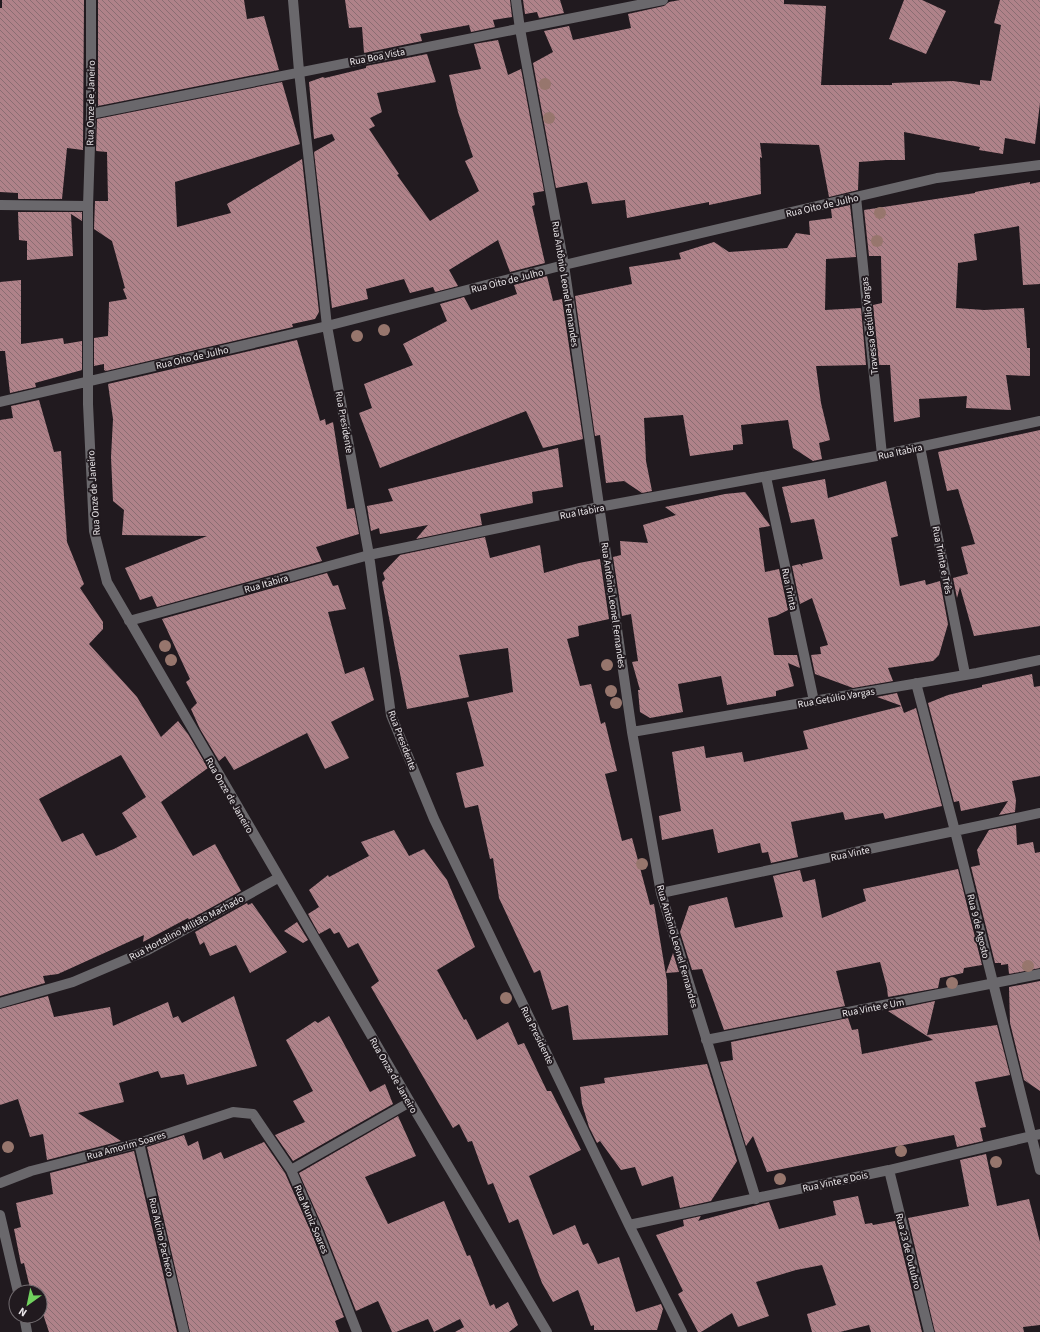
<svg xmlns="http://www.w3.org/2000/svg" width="1040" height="1332" viewBox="0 0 1040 1332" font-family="'Source Sans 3',sans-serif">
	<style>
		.building { fill: url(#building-back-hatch); fill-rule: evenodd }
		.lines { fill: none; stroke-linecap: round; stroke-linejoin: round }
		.minor { stroke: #6a686c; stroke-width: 10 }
		.tree { fill: #97766d }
		.labels { text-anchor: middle; stroke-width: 4; stroke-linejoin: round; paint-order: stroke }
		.street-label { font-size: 10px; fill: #e9e5e8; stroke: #211a1f }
	</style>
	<defs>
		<pattern id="building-back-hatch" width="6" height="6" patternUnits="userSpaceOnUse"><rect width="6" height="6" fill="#af8289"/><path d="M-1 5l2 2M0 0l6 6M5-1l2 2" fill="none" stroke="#8a6d72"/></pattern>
	</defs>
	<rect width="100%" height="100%" fill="#211a1f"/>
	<path class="building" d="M2,0H84L83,150L67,148L62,199H18V193L0,192V8H2Z
		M98,0H244L247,19L264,16L279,70L98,106Z
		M345,0H510L512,17L493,20L495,27L471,32L469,25L420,34L422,41L364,53L362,27L349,28Z
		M523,0H560L564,13L539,18L537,12L525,14Z
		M680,0H784V4L826,6L821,85H892V83L953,81L980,85V80L991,81L1001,25L994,23L1000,0H1040V103L1035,144L1005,138L1003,154L979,150L980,147L904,132L905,160H886L859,162L858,190L829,197L819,145L760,143L762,158L760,157L761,194L709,205V202L627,218L625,200L592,204L587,182L556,188L533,63L553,52L544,31L569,26L573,40L631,28L628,14L664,6L669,2Z
		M904,0H922L946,11L926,54L889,39Z
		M498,40L508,75L521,69L544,191L533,193L535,205L532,206L545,263L510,272L498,240L449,270L458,286L435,292L433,287L410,293L404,279L366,289L368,299L332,308L314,152L335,140L332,134L314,139L309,82L323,77L325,78L366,68V66L427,54L436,82L377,93L382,112L370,118L375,126L369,129L399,174L397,175L430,221L479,191L465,161L473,157L458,112L449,75L481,69L474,44Z
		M282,82L300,144L175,182L177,227L231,213L227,204L302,159L319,312L315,319L292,324L293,327L106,371L104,370V364L94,366V338L108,336L109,302L127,299L123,289L125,288L112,241L94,229L95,201H108L107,152L96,151L97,119Z
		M1030,182V184L1040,182V284L1023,285L1019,226L974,234L977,260L958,263L956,308L984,310L1024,308L1027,348H1030V376L1006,375L1011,410L966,408L967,396L919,399L920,417L894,422L890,365H879L873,305L882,303L881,256H869L864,210L975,193V192Z
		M850,205L856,257L826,259L825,310L861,308L866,365L816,366L821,403L830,440L819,443L822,459L813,461L793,448L788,420L741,425L743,444L733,445V450L690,456L683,415L644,418L646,461L652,491L642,493L624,481L606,483L600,435L595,436L575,296L632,284L629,267L681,259L679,253L714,242L729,252L787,248L796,233L810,235L809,221L832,218L831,209Z
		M18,212H82V221L71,214L73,256L27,260V241L19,240Z
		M547,276L553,301L562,299L583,439L543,448L526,411L380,468L359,413L372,408L364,384L413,365L403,344L447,321L440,304L464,297L471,310L517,294L514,285Z
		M21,280V344L63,338L64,344L82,341V370L35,383L36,387L10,393L5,351H0V282Z
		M297,340L320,421L325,419L326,425L333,422L347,509L354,508L359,534L316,547L322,561L157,607L152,596L140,600L125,568L207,536L122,535L124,510L113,501L111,457L113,419L108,384Z
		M39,400L54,452L61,451L67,542L84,584L80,588L103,622V629L89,644L137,697L161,737L178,721L188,734L208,768L161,802L193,856L215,844L241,891L189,920L188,918L143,942L144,935L58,974L43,976L45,983L0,996V420L13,418L11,406ZM121,755L146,797L122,813L137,837L114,849L96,856L83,833L62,842L39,799Z
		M1040,430V626L974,636L960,587L957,598L953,578L968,574L961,547L975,544L958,489L947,491L938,452Z
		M558,448L563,487L532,492L533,503L480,514L482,525L416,539L428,525L380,534L379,528L371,531L367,506L393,501L388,489Z
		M825,479L828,498L886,481L898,536L891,538L900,586L925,580L926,585L940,581L948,624L939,655L933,661L888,668L893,681L853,688L815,674L811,655L821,654L820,647L828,645L812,598L800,604L792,566L800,564L803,567L802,564L823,559L814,519L791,523L782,487Z
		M745,492L769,524L770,526L759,528L765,572L779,569L788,610L776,616L768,618L774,655H797L800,668L788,663L794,686L776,691V696L727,705L721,676L678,684L683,712L650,718L640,712L638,690H640L632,662L638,661L631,614L622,616L613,557L621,555L620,541L648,543L643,525L676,515L665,507L725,494Z
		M485,537L490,558L540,545L544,573L579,563L600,559L609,619L578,626L579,636L567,639L580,686L591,684L601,724L605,722L617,771L605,774L622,841L632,838L650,905L654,904L667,981L668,1035L573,1040L568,1005L552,1010L540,970L534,973L499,898L493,858L490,859L478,805L465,808L456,773L484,766L467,702L513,692L508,648L459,655L469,697L407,709L382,582L385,579L383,573L400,555Z
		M327,573L333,586L338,585L346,609L328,612L345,674L364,667L374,700L331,722L349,758L325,769L307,733L234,770L225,756L219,761L200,729L191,709L197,703L186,682L190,679L162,619Z
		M1032,674L1034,687L1040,686V776L1012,781L1016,800L1015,812L999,815L1008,801L961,811L959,801L954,802L928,703L948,695L982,687V685Z
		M897,693L904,713L916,708L942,806L885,819L883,813L845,820L843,812L791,822L798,857L771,863L768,852L762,853L760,843L718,853L713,829L662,840L659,816L681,811L672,752L704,746L706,758L742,752L744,762L808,749L803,731L902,706L877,697Z
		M1016,825L1017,845L1033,842L1035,853L1040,852V968L1009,974L1008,964L1001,965V963H995L971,867L980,865L977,850L989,830Z
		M394,830L409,856L424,849L447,880L475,947L437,970L464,1020L466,1019L477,1040L508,1022L518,1045L524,1043L547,1091H551L581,1150L529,1176L553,1235L575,1225L583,1245L588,1243L598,1264L619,1257L636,1312L661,1304L663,1309L657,1330H594V1325L591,1326L578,1290L553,1302L542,1283L518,1219L509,1223L493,1183L488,1185L472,1141L468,1142L459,1124L453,1128L371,987L379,981L358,943L348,948L339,932L334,934L330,928L319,934L308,914L319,907L309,890L328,875L329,877L369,856L361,842Z
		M958,869L982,965L964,968L963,973L940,978L938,988L888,997L887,988L880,962L836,971L845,1006L724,1030L702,969L692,970L680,932L689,906L727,897L735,928L783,917L773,876L800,870L803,882L815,879L822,918L866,901L863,889Z
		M247,903L248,905L252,903L287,952L250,973L236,945L210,956L204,942L200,945L195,932Z
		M297,922L308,940L303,943L284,931Z
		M673,953L679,972L666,973Z
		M1040,981V1091L1024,1080L1010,1023L1009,987Z
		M48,996L54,1017L110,1007L113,1026L168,1002L173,1018L178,1016L182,1023L234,996L257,1066L187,1085L184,1074L161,1078L158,1071L119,1083L124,1102L78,1113L121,1141L47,1160L43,1134L30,1137L18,1099L0,1105V1009Z
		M935,1001L927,1035L997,1025L1010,1075L975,1082L986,1127L980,1128L983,1141L957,1147L954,1135L767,1172L753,1136L746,1146L720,1062L733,1060L731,1042L848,1018L852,1030L858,1029L862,1054L933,1040L888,1011Z
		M329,1016L370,1092L385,1084L393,1104L293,1161L275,1135L305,1122L293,1101L313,1091L286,1040L315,1021L318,1023Z
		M707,1064L737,1161L711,1201L680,1208L673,1176L642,1186L635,1167L621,1170L600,1141L597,1143L589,1127L582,1104L580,1087L605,1083L604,1078Z
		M398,1116L416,1156L365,1177L388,1224L444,1201L467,1256L470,1255L490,1306L494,1304L496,1309L508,1302L518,1325L509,1332H455L464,1327L460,1319L434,1332L428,1319L396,1332H392L378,1301L356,1311L324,1230L299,1173Z
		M184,1135L188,1146L198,1141L203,1160L221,1152L224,1159L264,1142L285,1173L312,1234L344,1317L335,1321L339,1332H190L147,1147Z
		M134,1151L177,1332H49L40,1305V1292H31L24,1263L21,1264L14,1229L21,1227L16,1203L53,1194L50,1173Z
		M986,1154L997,1206L1029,1199L1040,1242V1325L1023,1327L1024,1332H935L908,1218L969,1206L960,1160Z
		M858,1196L865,1224L872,1223L873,1225L895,1221L922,1332H871L869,1325L840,1332H812L807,1314L836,1305L822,1265L796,1270L756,1282L769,1316L738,1327L732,1313L701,1332H698L678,1294L683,1291L656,1235L684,1226L683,1220L701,1216L698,1221L769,1202L779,1229L836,1215L833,1201Z"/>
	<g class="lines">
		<path class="minor" d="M91,0V114L88,206V404L94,531L107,582L410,1102L547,1332
			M293,0L299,71L327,326L369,555L391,715L434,819L629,1225L682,1332
			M516,0L520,29L564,265L632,732L661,893L756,1199
			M91,114C281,75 472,39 663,0
			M856,197L882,455
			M0,205L88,206
			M0,402L327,326L564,265L937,178L1040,165
			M920,447L965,674
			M766,477L814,701
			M129,621L369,555L599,507L882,455L1040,421
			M916,683L955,831L1040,1170
			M632,732L977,673L1040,660
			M661,893L1040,813
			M0,1003L73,982L148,950L278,878
			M706,1040L1040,974
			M139,1143L184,1332
			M291,1170L410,1102
			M889,1170L929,1332
			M0,1183L31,1171L139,1143L233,1112L253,1114L291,1170L318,1232L357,1332
			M0,1215L18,1292
			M629,1225L889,1170L1040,1134
			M24,1316L27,1332"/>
	</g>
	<g class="tree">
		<circle cx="545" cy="84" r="6"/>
		<circle cx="549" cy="118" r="6"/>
		<circle cx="880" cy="213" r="6"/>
		<circle cx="877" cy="241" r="6"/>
		<circle cx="384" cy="330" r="6"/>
		<circle cx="357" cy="336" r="6"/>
		<circle cx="165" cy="646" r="6"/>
		<circle cx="171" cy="660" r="6"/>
		<circle cx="607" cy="665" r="6"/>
		<circle cx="611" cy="691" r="6"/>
		<circle cx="616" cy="703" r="6"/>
		<circle cx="642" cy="864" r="6"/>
		<circle cx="1028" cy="966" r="6"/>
		<circle cx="952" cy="983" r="6"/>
		<circle cx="506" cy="998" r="6"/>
		<circle cx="8" cy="1147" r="6"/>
		<circle cx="901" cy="1151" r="6"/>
		<circle cx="996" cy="1162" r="6"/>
		<circle cx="780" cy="1179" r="6"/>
	</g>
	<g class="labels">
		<g class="street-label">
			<text transform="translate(377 56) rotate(-11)" y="4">Rua Boa Vista</text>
			<text transform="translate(90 103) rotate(-89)" y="4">Rua Onze de Janeiro</text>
			<text transform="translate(822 205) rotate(-13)" y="4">Rua Oito de Julho</text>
			<text transform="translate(507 280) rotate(-14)" y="4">Rua Oito de Julho</text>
			<text transform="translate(566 284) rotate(81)" y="4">Rua Antônio Leonel Fernandes</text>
			<text transform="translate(869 326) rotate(-96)" y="4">Travessa Getúlio Vargas</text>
			<text transform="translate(192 357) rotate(-13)" y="4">Rua Oito de Julho</text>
			<text transform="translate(345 422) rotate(80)" y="4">Rua Presidente</text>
			<text transform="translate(900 451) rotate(-12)" y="4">Rua Itabira</text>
			<text transform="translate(93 493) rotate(-94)" y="4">Rua Onze de Janeiro</text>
			<text transform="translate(582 511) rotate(-11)" y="4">Rua Itabira</text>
			<text transform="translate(943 560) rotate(79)" y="4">Rua Trinta e Três</text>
			<text transform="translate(266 583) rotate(-16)" y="4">Rua Itabira</text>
			<text transform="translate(790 589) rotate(78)" y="4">Rua Trinta</text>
			<text transform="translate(614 605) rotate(82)" y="4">Rua Antônio Leonel Fernandes</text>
			<text transform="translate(836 697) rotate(-10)" y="4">Rua Getúlio Vargas</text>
			<text transform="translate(403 740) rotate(69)" y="4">Rua Presidente</text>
			<text transform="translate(230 795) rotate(60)" y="4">Rua Onze de Janeiro</text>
			<text transform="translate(850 853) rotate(-12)" y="4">Rua Vinte</text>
			<text transform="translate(979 926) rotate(76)" y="4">Rua 9 de Agosto</text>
			<text transform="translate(186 927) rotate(-28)" y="4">Rua Hortalino Militão Machado</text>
			<text transform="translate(678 946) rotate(74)" y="4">Rua Antônio Leonel Fernandes</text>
			<text transform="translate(873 1007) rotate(-11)" y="4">Rua Vinte e Um</text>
			<text transform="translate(538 1035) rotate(64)" y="4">Rua Presidente</text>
			<text transform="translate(394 1075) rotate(60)" y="4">Rua Onze de Janeiro</text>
			<text transform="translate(126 1145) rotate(-16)" y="4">Rua Amorim Soares</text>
			<text transform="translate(835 1181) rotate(-12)" y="4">Rua Vinte e Dois</text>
			<text transform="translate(312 1219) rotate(67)" y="4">Rua Muniz Soares</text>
			<text transform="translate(162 1237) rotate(77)" y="4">Rua Alcino Pacheco</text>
			<text transform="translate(909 1251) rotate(76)" y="4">Rua 23 de Outubro</text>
		</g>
	</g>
	<g transform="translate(28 1304) rotate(213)"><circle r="19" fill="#211a1f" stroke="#716b6f"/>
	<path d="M0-3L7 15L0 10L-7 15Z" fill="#71d25e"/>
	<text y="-6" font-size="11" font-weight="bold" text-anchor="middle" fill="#e9e5e8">N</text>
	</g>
</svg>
